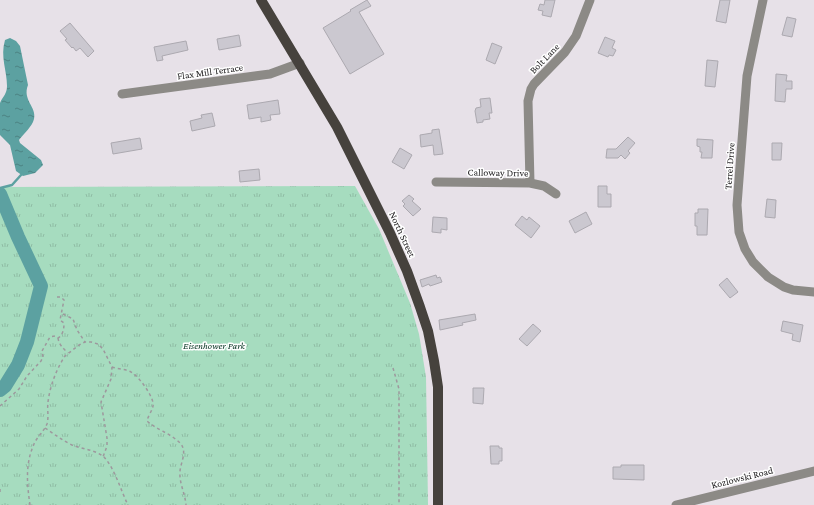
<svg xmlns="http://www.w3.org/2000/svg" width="814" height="505" viewBox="0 0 814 505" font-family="'Crimson Pro',serif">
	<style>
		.park { fill: url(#park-tufts) }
		.water { fill: url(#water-ripples) }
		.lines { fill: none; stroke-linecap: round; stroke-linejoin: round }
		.stream { stroke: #5ca1a1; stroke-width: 2.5 }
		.river { stroke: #5ca1a1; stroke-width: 14 }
		.building { fill: #cbc8d0; stroke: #aca9b0 }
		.path { stroke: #9d989d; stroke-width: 1.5; stroke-dasharray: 3 3; stroke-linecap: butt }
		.minor { stroke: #8c8a86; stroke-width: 9 }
		.major { stroke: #46423d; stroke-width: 10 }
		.labels { text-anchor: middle; stroke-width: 3; stroke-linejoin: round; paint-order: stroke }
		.street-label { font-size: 10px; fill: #232123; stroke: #fff }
		.park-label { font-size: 10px; font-style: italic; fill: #043320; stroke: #fff }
	</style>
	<defs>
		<pattern id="park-tufts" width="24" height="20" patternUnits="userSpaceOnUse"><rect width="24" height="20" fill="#a6dcbf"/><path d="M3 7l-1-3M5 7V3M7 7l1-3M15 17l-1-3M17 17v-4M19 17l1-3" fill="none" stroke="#8fbca4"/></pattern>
		<pattern id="water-ripples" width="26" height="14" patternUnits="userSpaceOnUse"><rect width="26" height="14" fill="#5ca1a1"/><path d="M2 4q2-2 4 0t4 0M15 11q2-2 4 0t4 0" fill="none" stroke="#4c8383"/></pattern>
	</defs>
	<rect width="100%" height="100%" fill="#e7e1e8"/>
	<path class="park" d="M355,186L379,229L410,303L419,334L426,377L428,505H0V187Z"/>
	<path class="water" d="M10,38L16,41L20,46L28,85C22,100 37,107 34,119C32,127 24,133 19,140L20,143L41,160L43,165L35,173L23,176L16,171L10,145L0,135C0,128 0,109 0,103C3,96 7,94 7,86C7,70 0,57 5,40Z"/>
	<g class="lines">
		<path class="stream" d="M0,188L12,185L21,175"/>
		<path class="river" d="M0,194L18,237L41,286L27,342L18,365L5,386L0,390"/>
	</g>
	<path class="building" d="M367,0L371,6L359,12L384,54L350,74L323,28L351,11L350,10Z
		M545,0H555L551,17L542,15L543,11L538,10L540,4L544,5Z
		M720,0H730L726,23L716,21Z
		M787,17L796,19L792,37L782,35Z
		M70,23L94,51L88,57L80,48L76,51L73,47L72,48L65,40L67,39L60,31Z
		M239,35L241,46L219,50L217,39Z
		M605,37L615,41L612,48L616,50L613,56L609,55L608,57L598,53Z
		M186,41L188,50L162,56L163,60L157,61L154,47Z
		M492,43L502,47L495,64L486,60Z
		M707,60L718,61L715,87L705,86Z
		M776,74L787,75L786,81H792V89H786L785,102L775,101Z
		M490,98L492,113H489L490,119L483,120V122L477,123L475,111L476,108L481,107L480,99Z
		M278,100L280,114L270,115L271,120L261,122V117L249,119L247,105Z
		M212,113L215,126L192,131L190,121L202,118L201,115Z
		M439,129L443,154L434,155L433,145L421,147L420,135L432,133V130Z
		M628,137L635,143L628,151L630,153L625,159L621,155L618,158H606L607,149H616Z
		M140,138L142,149L113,154L111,143Z
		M697,139L713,140L712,158H701L702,152H700V147L697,146Z
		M772,143H782L781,160H772Z
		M400,148L412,155L404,169L392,162Z
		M259,169L260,180L240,182L239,171Z
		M598,186H607V194H611V207H598Z
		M409,195L414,199L412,201L421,209L413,216L403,206L405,204L402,201Z
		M767,199L776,200L775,218L765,217Z
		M698,209H708L707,235H697V226H695V213H698Z
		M586,212L592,224L575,233L569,221Z
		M522,216L527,220L529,217L540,226L531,238L515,225Z
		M433,217L447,218V230L441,229V233L432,232Z
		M436,275L437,278L440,277L442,282L430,286L429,284L422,287L420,280Z
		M727,278L738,292L730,298L719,285Z
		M475,314L476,320L462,323L463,325L440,330L439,320Z
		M783,321L803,325L800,342L792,340L793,334L781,331Z
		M533,324L541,331L527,346L519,339Z
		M473,388H484L483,404L473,403Z
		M490,446H499V448H502V461H499V464H491Z
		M621,465H644V480L613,479V467H621Z"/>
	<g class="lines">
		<path class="path" d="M57,297H61L64,300L60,320L64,323C64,329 63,335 58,338
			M63,314L73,319L77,330L85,342
			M58,338C59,345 63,348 68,353
			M112,367C118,369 125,369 131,372C138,375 155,398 153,406C152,411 148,416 147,421C157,430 172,434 181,444C187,452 181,462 180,471C179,483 185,493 186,505
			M393,368L399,389V505
			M0,406L19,389L27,376L41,361L43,357L42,351L50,337L55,336L58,338
			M45,428C54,434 62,440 72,445C82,449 96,450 104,457C115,469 121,491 128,505
			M0,489V493
			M30,505C27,484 25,464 34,444C37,437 44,431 47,424C49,417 47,409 48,402C50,386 56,370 65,356L79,345L85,342H91L98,344L103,349L112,367L111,379L101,402L107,438V446L103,457"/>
		<path class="minor" d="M763,0L747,76L737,205L739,232L745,249L753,262L768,277L784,287L793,290L814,292
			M122,94L270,74L300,63
			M436,182L530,183L544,186L556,194
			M530,183L528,101L531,89L534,84L565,52L576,36L590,0
			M676,505L814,471"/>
		<path class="major" d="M261,0L337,127L390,233L407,271L420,307L428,331L434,361L438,387V505"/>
	</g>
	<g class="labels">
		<g class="street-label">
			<text transform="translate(544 58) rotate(-46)" y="4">Bolt Lane</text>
			<text transform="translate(210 71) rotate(-8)" y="4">Flax Mill Terrace</text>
			<text transform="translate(729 166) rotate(-86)" y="4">Terrel Drive</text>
			<text transform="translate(498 172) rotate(1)" y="4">Calloway Drive</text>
			<text transform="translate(403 234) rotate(65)" y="4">North Street</text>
			<text transform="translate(742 477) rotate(-14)" y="4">Kozlowski Road</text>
		</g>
		<g class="park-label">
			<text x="214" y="349">Eisenhower Park</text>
		</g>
	</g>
</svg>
